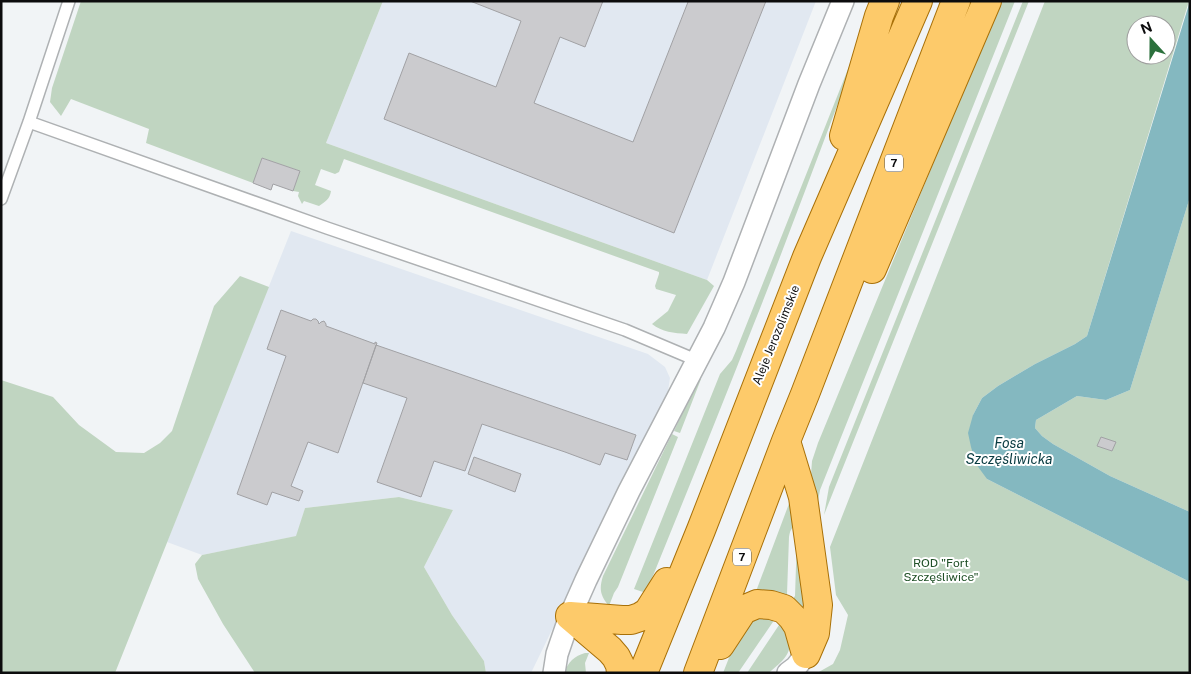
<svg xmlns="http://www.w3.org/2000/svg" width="1191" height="674" viewBox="0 0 1191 674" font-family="'Public Sans',sans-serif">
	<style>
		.built { fill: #e1e8f1 }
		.green { fill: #c0d5c1; fill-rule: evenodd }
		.water { fill: #84b8c0 }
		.building { fill: #cbcbce; stroke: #a1a1a4 }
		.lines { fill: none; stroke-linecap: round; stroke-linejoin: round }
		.lane-casing { stroke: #aeb1b3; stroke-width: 14 }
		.street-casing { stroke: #aeb1b3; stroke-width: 24 }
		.primary-casing { stroke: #a87008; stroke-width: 30 }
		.lane { stroke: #fff; stroke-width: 11 }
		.street { stroke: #fff; stroke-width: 21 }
		.primary { stroke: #fdca6a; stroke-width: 28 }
		.labels { text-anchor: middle; stroke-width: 4; stroke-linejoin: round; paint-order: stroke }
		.shield { fill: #fff; stroke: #555556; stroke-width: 1 }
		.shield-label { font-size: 11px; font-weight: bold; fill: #0c0c0d }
		.street-label { font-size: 12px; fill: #0c0c0d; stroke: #fff }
		.park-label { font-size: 12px; fill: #205027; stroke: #fff }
		.water-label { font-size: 14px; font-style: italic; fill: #083b41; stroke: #fff }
	</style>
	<rect width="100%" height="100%" fill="#f1f4f6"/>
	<path class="built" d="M383,1H816L707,280L326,143Z
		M291,231L648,354L665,367L670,378L668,391L531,673H486L484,661L452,615L424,567L453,510L399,497L305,508L297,536L202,555L167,542Z"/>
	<path class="green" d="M81,1H383L326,143L707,280L714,286L687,334C674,333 662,332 652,324L668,311L676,295L656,289L655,286L659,274V272L344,159L339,172L335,174L321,169L315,185L331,191C330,199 325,202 319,206L304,201L302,204L298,196L299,192L293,191L300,171L262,158L253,183L146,143L149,129L71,99L61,116L50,102L52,88Z
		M875,1H877C835,109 796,218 753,326C718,416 682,504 646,593L634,589L720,374L732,360L736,351Z
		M1000,1H1015L820,490L816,512L811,475L812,461L818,443Z
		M1023,1H1029L824,515L829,487Z
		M1045,1H1189L1087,336L1075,344L1035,364L998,386L982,398L973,415L987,479L1190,582V673H817L833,664L840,650L848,615L836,595L830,547ZM1136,25H1166V55H1136Z
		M1190,197V512L1110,476L1053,444L1042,436L1035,428L1036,420L1077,396L1106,400L1130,390Z
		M240,276L269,287L115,673H1V380L53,397L79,425L116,452L144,453L160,443L172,431L214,306Z
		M699,378L701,379L680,433L674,431Z
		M672,434L678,437L618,587L614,593L609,606C600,595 599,589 603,576Z
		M399,497L453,510L424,567L452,615L484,661L486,673H255L223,624L198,579L195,564L202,555L296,536L305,508Z
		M790,501L796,525C791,528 790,531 789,537L787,594L785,598L755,594Z
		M797,536L806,615L791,601L795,596Z
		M759,616L775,619L738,673H723L740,630Z
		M781,622C786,626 787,629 789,636C793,655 782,661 769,673H747Z
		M585,653H589L585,663L586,673H565C567,662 575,656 585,653Z"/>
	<path class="water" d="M1190,1V197L1130,390L1106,400L1077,396L1036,420L1035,428L1042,436L1053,444L1110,476L1190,512V582L987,479L976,464L971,447L968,433L973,415L982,398L998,386L1035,364L1075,344L1087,336Z"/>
	<path class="building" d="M470,1H603L585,47L560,37L534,103L633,142L688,2L686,1H766L674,233L384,119L409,53L496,87L521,21Z
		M262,158L300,171L293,191L273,184L271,190L253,183Z
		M281,310L311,321L313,319H316L318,321L319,324L321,322L324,321L326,324V326L375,344V342L377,343L338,453L308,442L291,486L303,491L299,501L272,492L267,505L237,494L286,356L267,349Z
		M376,345L636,435L627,460L605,453L600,465L565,452L482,424L465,471L434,461L421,497L377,482L407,398L363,383Z
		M1101,437L1116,442L1112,451L1097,446Z
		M474,457L521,474L515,492L468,474Z"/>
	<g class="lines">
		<g class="lane-casing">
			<path id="lane" d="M29,122L327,228L625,330L696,360
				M1,199L29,122L69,1"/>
		</g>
		<g class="street-casing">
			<path id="street" d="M554,673L557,654L570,616L586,580L629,491L714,328L734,282L809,84L843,1
				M788,673L796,667L806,654"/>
		</g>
		<g class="primary-casing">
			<path id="primary" d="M844,136L879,16L885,1
				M872,269L987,1
				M786,441L803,497L818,605L815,633L806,654
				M570,616L622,620H631L640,617L648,612L667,582
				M570,616L610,650L616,657L620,665L621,673
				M720,645L743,610L757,604L771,605L784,609L792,617L798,626L806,654
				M643,673L701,530L807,257L918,1
				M698,673L786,441L805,394L956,1"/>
		</g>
		<use href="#lane" class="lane"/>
		<use href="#street" class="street"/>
		<use href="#primary" class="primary"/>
	</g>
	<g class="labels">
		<g class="shield">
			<rect x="885" y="154.5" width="18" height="17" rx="4"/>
			<rect x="733" y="548.5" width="18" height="17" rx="4"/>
		</g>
		<g class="shield-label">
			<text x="894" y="167">7</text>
			<text x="742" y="561">7</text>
		</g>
		<g class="street-label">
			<text transform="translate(776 335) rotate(-68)" y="4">Aleje Jerozolimskie</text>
		</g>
		<g class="park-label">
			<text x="941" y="567">ROD "Fort<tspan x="941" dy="14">Szczęśliwice"</tspan></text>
		</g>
		<g class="water-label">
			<text x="1009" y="448">Fosa<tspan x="1009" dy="16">Szczęśliwicka</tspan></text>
		</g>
	</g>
	<rect width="1191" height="674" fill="none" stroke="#0c0c0d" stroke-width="5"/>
	<g transform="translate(1151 40) rotate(339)"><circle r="24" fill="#ffffff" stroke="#9e9e9e"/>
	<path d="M0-4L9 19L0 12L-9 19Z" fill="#2b703c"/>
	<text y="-8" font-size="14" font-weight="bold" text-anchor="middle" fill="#0c0c0d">N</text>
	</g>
</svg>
